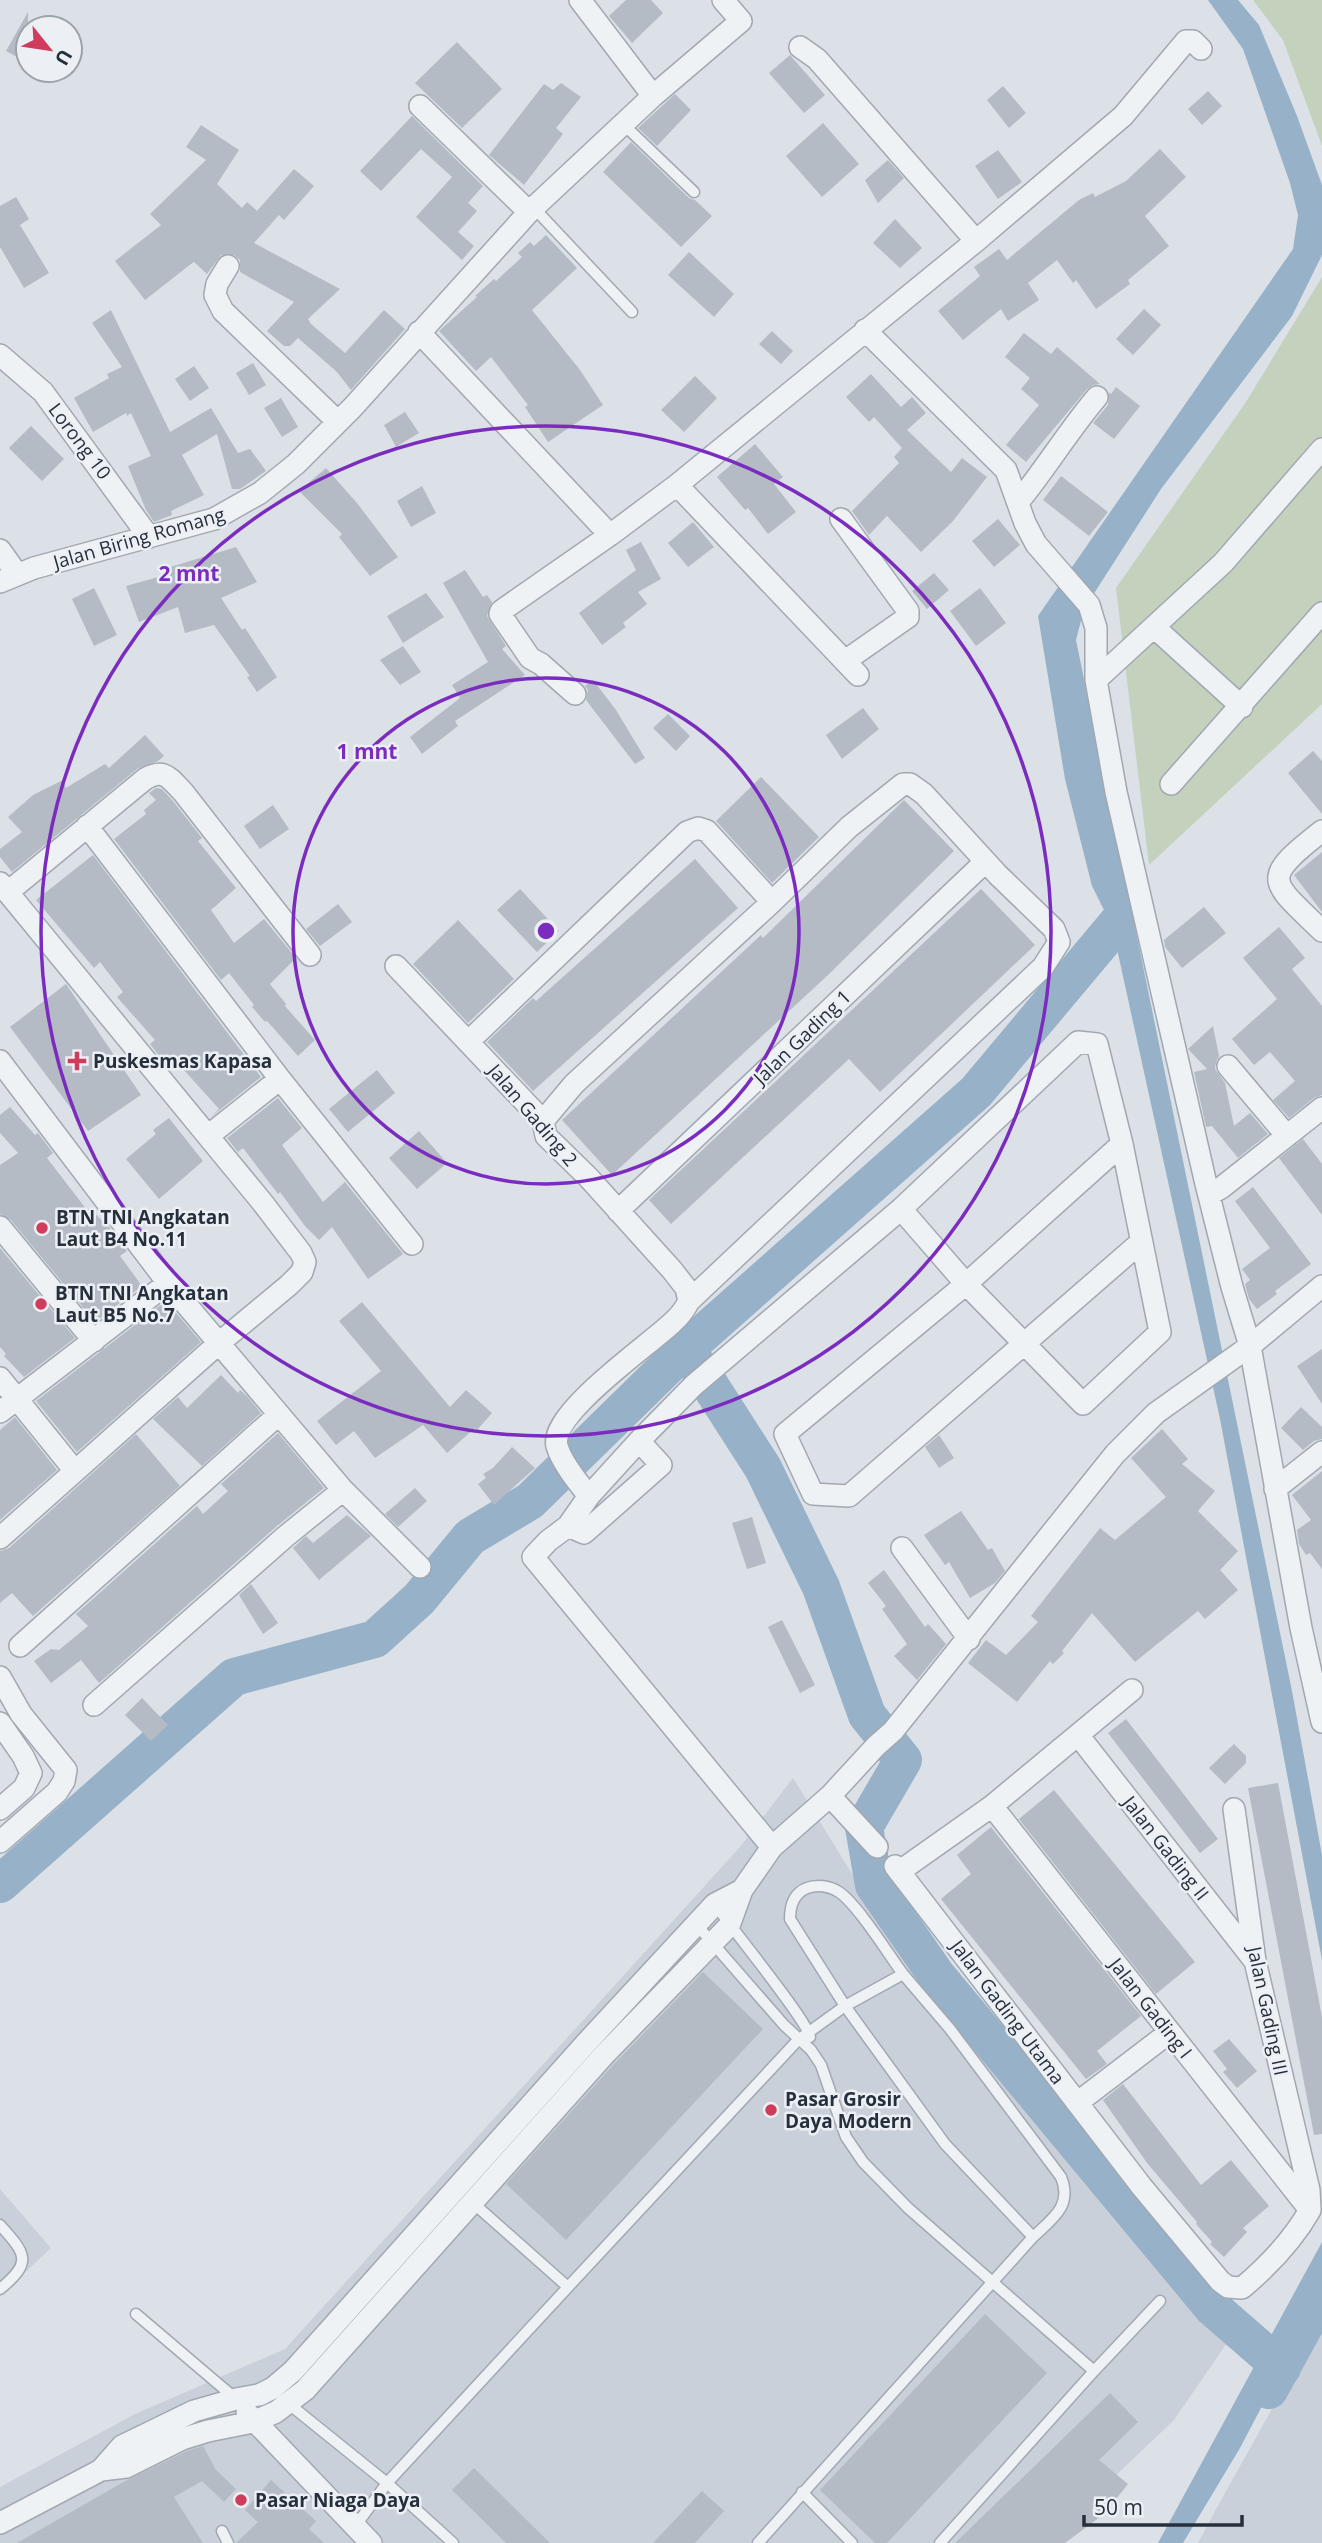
<svg xmlns="http://www.w3.org/2000/svg" width="1322" height="2543" viewBox="0 0 1322 2543" font-family="'Open Sans',sans-serif">
	<style>
		.built { fill: #cad0d9 }
		.green { fill: #c3d1bd }
		.water { fill: #96b1c8 }
		.lines { fill: none; stroke-linecap: round; stroke-linejoin: round }
		.river { stroke: #96b1c8; stroke-width: 38 }
		.building { fill: #b4bbc4 }
		.lane-casing { stroke: #a2a8b1; stroke-width: 13 }
		.street-casing { stroke: #a2a8b1; stroke-width: 24 }
		.lane { stroke: #eff2f5; stroke-width: 10 }
		.street { stroke: #eff2f5; stroke-width: 21 }
		.ring { fill: none; stroke: #7b2cbf; stroke-width: 3.5 }
		.poi-dot { fill: #d03d5c; stroke: #ecf0f5; stroke-width: 2.5 }
		.labels { text-anchor: middle; stroke-width: 5; stroke-linejoin: round; paint-order: stroke }
		.street-label { font-size: 19px; fill: #26303d; stroke: #ecf0f5 }
		.poi-label { font-size: 19px; font-weight: bold; fill: #26303d; stroke: #ecf0f5; text-anchor: start }
		.centre { fill: #7b2cbf; stroke: #ecf0f5; stroke-width: 3.5 }
		.ring-label { font-size: 21px; text-anchor: middle; font-weight: bold; fill: #7b2cbf; stroke: #ecf0f5; stroke-width: 5; stroke-linejoin: round; paint-order: stroke }
	</style>
	<rect width="100%" height="100%" fill="#dce1e7"/>
	<path class="built" d="M793,1778L854,1877L1227,2343L1174,2420L1045,2543H0V2487L135,2414L285,2349L740,1847Z
		M0,2189L51,2248L0,2296Z
		M1322,2319V2543H1198L1215,2511Z"/>
	<path class="green" d="M1253,0H1322V146L1283,40Z
		M1322,277V704L1149,865L1116,588L1246,402Z"/>
	<path class="water" d="M1208,0H1238L1259,25L1297,116L1322,185V255L1292,316L1161,489L1084,609L1076,640L1292,1691L1322,1855V1960L1220,1419L1112,926L1092,886L1065,779L1038,616L1293,249L1298,215L1290,183L1243,49Z
		M1322,2242V2292L1240,2448L1183,2543H1158Z"/>
	<g class="lines">
		<path class="river" d="M686,1348L763,1468L821,1587L867,1715L903,1760L864,1827L874,1885L937,1976L1213,2308L1282,2368
			M0,1884L234,1677L375,1639L419,1599L470,1537L530,1501L680,1354L976,1092L1120,920
			M1269,2390L1322,2294"/>
	</g>
	<path class="building" d="M626,0H651L663,13L632,43L609,16Z
		M28,12V63L6,51Z
		M457,42L502,89L462,128L415,83Z
		M790,55L825,95L804,113L769,73Z
		M561,83L581,97L556,128L563,134L524,185L489,155L544,84L553,90Z
		M1003,86L1026,113L1009,128L987,100Z
		M1208,91L1222,106L1202,125L1188,109Z
		M675,94L691,110L657,146L638,128Z
		M412,116L483,186L468,203L477,211L458,232L474,246L462,260L416,217L452,177L421,149L381,191L360,171Z
		M823,123L859,164L822,197L786,156Z
		M201,125L239,150L217,184L242,208L247,202L257,211L294,169L314,186L284,220L279,215L254,243L340,289L308,319L311,324L345,353L384,310L405,329L351,390L337,372L298,338L290,346H284L267,331L294,302L240,272V260L234,255H221L207,274L194,262L191,264L145,300L115,261L161,225L150,214L206,160L186,147Z
		M631,142L689,198L695,200L712,216L681,247L603,172Z
		M1160,149L1186,177L1145,216L1169,246L1128,280L1130,284L1096,309L1076,280L1073,283L1057,260L1028,283L1039,300L1008,321L1001,309L963,340L938,311L980,276L974,267L999,249L1007,260L1079,200L1093,193L1095,197L1126,181Z
		M998,150L1022,182L998,199L975,166Z
		M888,160L904,178L878,203L865,180Z
		M16,197L29,219L20,225L49,273L24,288L0,247V206Z
		M895,219L922,248L900,268L873,243Z
		M546,235L577,268L532,310L580,370L603,405L548,442L525,407L528,405L491,357L476,371L439,331L477,297L475,296L494,279L496,281L522,257L518,253L530,242L534,246Z
		M689,252L734,294L714,317L668,275Z
		M1144,309L1161,325L1133,355L1116,339Z
		M111,310L170,432L211,408L238,453L250,449L266,471L240,489H232L217,434L182,455L204,495L171,511L172,515L154,522L146,510L128,466L151,456L131,413L127,416L126,413L93,432L74,398L109,378L107,374L122,367L92,323Z
		M772,331L793,351L781,364L759,344Z
		M1024,333L1051,354L1057,347L1100,384L1093,385L1087,389L1026,462L1006,445L1039,405L1021,389L1030,378L1005,357Z
		M253,363L266,385L249,395L236,373Z
		M194,366L209,388L190,401L175,379Z
		M871,374L901,407L912,397L926,413L907,430L951,472L962,458L987,477L953,521L921,552L887,516L869,535L852,511L899,463L894,457L902,448L874,417L869,422L846,397Z
		M695,376L717,398L684,432L661,410Z
		M1116,387L1140,406L1114,439L1093,423L1108,405L1109,392L1111,394Z
		M281,398L298,427L282,437L264,408Z
		M405,412L419,433L396,447L384,425Z
		M31,426L64,459L42,481L9,448Z
		M755,444L783,477L774,484L796,512L768,534L748,508L745,510L717,477Z
		M326,468L357,503L398,557L370,576L339,537L342,534L299,491Z
		M1061,476L1108,512L1089,536L1043,500Z
		M422,486L436,513L411,527L397,501Z
		M998,519L1020,545L994,567L972,541Z
		M693,522L714,547L688,567L668,543Z
		M641,542L661,579L638,592L647,604L623,623L626,627L602,645L579,613L636,570L626,550Z
		M236,547L257,582L221,598L242,630L245,628L277,677L257,692L247,677L250,676L214,625L185,633L178,607L139,622L126,586L169,574L167,568Z
		M465,570L483,597L487,595L492,602L487,616L506,646L502,649L525,675L455,721L458,726L422,754L410,737L460,698L452,685L488,662L443,583Z
		M934,573L949,590L927,609L912,591Z
		M94,588L117,635L94,646L72,599Z
		M980,588L1006,623L976,646L950,611Z
		M426,593L444,617L403,643L387,616Z
		M403,646L421,672L400,685L380,660Z
		M593,680L616,710L645,758L635,764L586,700L588,690L585,686Z
		M863,708L879,729L842,759L826,735Z
		M668,714L690,736L676,751L653,728Z
		M145,735L164,756L158,761L137,769L12,872L0,857V849L22,832L8,817L33,795L63,780L66,788L105,764L109,768Z
		M1313,751L1322,761V814L1288,773Z
		M761,777L819,837L772,883L716,821Z
		M156,788L162,789L173,801L202,838L198,841L236,888L211,910L234,943L264,919L296,958L270,984L286,1004L285,1006L315,1040L298,1056L267,1021L265,1022L252,1007L254,1005L229,973L221,980L114,839L146,814L144,810L156,800L149,793Z
		M904,800L954,851L828,975L612,1175L562,1120L761,935L763,938Z
		M273,805L289,829L260,849L244,826Z
		M1322,852V912L1294,875Z
		M93,855L261,1077L211,1117L219,1109L175,1060L167,1066L150,1044L155,1040L117,997L123,992L100,962L94,968L36,900Z
		M695,859L738,908L533,1091L487,1042L533,998L536,1001Z
		M520,889L559,931L537,952L497,910Z
		M981,889L1035,945L880,1092L849,1059L671,1224L649,1200Z
		M338,904L352,922L320,946L306,929Z
		M1204,907L1226,933L1182,968L1165,947L1164,940Z
		M458,920L514,979L468,1023L413,964Z
		M1279,927L1305,958L1292,969L1322,1006V1095L1314,1098L1289,1118L1273,1100L1295,1081L1270,1052L1254,1065L1232,1039L1277,999L1243,958Z
		M66,984L141,1095L88,1131L10,1027Z
		M1213,1026L1219,1056L1216,1062L1215,1069L1225,1083L1234,1126L1250,1113L1268,1134L1238,1158L1212,1126L1206,1127L1194,1072L1207,1069L1188,1049Z
		M377,1070L395,1093L348,1132L329,1109Z
		M278,1098L302,1128L282,1145L323,1202L345,1182L403,1254L368,1279L332,1227L319,1240L305,1226L280,1192L278,1194L243,1148L238,1152L227,1138Z
		M10,1107L35,1135L38,1133L53,1153L47,1158L87,1210L89,1208L109,1227L127,1251L120,1256L142,1286L95,1322L10,1219L0,1214V1165L18,1153L0,1133V1115Z
		M169,1118L203,1161L159,1199L126,1159L156,1134L153,1130Z
		M419,1131L447,1163L417,1189L389,1158Z
		M1303,1139L1322,1164V1215L1279,1158Z
		M1253,1187L1311,1264L1275,1291L1277,1294L1257,1309L1249,1299L1245,1284L1250,1280L1242,1269L1270,1248L1235,1201Z
		M0,1248L75,1338L24,1377L4,1356L6,1354L0,1347Z
		M166,1301L201,1342L77,1452L36,1401Z
		M362,1302L450,1407L466,1390L492,1413L477,1430L475,1428L447,1453L423,1425L375,1458L354,1431L336,1445L317,1421L381,1371L339,1321Z
		M1322,1349V1404L1297,1366Z
		M221,1375L238,1393L240,1390L247,1396L261,1413L202,1466L153,1419L178,1397L187,1408Z
		M1301,1407L1322,1427V1439L1314,1441L1303,1450L1281,1428Z
		M15,1417L57,1470L0,1520V1430Z
		M1162,1429L1188,1459L1182,1464L1215,1491L1198,1511L1238,1551L1220,1570L1238,1590L1205,1619L1198,1611L1135,1662L1092,1613L1062,1651L1064,1653L1053,1664L1050,1661L1017,1702L968,1663L986,1640L1006,1655L1038,1622L1031,1616L1100,1528L1115,1540L1166,1497L1131,1458Z
		M278,1433L324,1488L277,1526L99,1683L81,1660L51,1683L34,1661L51,1649L59,1650L88,1626L76,1614L197,1506L203,1514L228,1491L221,1484Z
		M136,1434L180,1486L33,1616L12,1593L0,1603V1551L9,1548Z
		M939,1435L954,1458L939,1468L925,1447Z
		M512,1447L535,1468L494,1505L478,1484L486,1478L483,1474L493,1468Z
		M1322,1471V1569L1310,1553L1306,1555L1299,1544L1297,1530L1311,1520L1292,1495Z
		M415,1488L427,1501L398,1527L385,1514Z
		M961,1511L988,1550L992,1548L1005,1571L995,1583L970,1598L949,1562L945,1565L924,1535Z
		M347,1515L371,1536L319,1580L293,1548L306,1536L313,1543Z
		M752,1517L766,1563L747,1569L732,1523Z
		M884,1570L925,1627L928,1624L946,1644L917,1680L894,1656L907,1644L882,1609L886,1606L868,1583Z
		M251,1584L278,1623L263,1634L239,1595Z
		M782,1620L815,1685L800,1693L768,1627Z
		M142,1698L168,1725L151,1741L125,1715Z
		M1126,1719L1218,1839L1200,1853L1108,1733Z
		M1234,1744L1246,1756V1763L1225,1784L1209,1768Z
		M1278,1783L1322,2017V2134L1314,2135L1248,1788Z
		M1054,1790L1195,1962L1156,1994L1019,1819Z
		M991,1827L1141,2016L1097,2051L1107,2064L1086,2079L941,1899L971,1874L957,1855Z
		M703,1972L763,2029L566,2240L506,2184L614,2064Z
		M1229,2039L1257,2071L1237,2088L1223,2072L1227,2069L1213,2051Z
		M1123,2084L1201,2185L1231,2160L1269,2206L1243,2228L1247,2232L1224,2257L1210,2244L1212,2242L1196,2224L1197,2222L1147,2163L1103,2100Z
		M985,2314L1047,2373L887,2543H875L820,2490Z
		M1110,2393L1138,2422L1099,2460L1128,2484L1104,2514L1065,2543H955Z
		M203,2446L216,2470L236,2489L224,2502L202,2481L174,2497L203,2543H17L127,2480L187,2451Z
		M474,2468L550,2543H506L452,2490Z
		M271,2480L316,2521L309,2529L324,2543H236L258,2522L245,2510Z
		M702,2491L724,2511L695,2543H653Z"/>
	<g class="lines">
		<g class="lane-casing">
			<path id="lane" d="M623,124L694,192
				M534,208L632,312
				M715,1904C730,1927 808,2021 810,2037
				M696,1924L784,2025L811,2050L821,2065L846,2137L863,2162L908,2208L1094,2371L940,2543
				M903,1974C888,1954 858,1905 839,1892C830,1886 817,1884 807,1888C794,1893 790,1906 790,1919L845,2006L945,2144L1033,2237
				M472,2202L568,2287L798,2040L845,2006L903,1974L950,2029L1061,2177C1073,2206 1052,2219 1033,2237L758,2543
				M0,2225C26,2254 33,2262 0,2289
				M136,2314L236,2399
				M1094,2371L1160,2301
				M289,2404L387,2483L453,2543
				M802,2492L852,2543
				M354,2528L387,2483L568,2287
				M222,2531L228,2543"/>
		</g>
		<g class="street-casing">
			<path id="street" d="M580,0L653,96
				M800,47L817,59L976,241
				M420,106L529,212
				M228,266L217,284L215,295L223,311L338,422
				M865,330L1006,470L1025,523L1036,544L1089,605L1096,628V680L1116,792L1206,1184L1232,1287L1250,1346L1301,1628L1322,1722
				M419,332L610,535L677,485
				M0,355L43,392L149,537
				M1019,501C1046,468 1069,430 1097,397
				M841,519L908,611V617L845,661
				M0,550L17,574
				M0,582L34,568L214,519L260,493L296,464L353,407L529,212L653,96L741,21L723,0
				M1154,627L1242,707
				M858,675L677,485L976,241L1123,116L1186,41H1193L1201,49
				M1096,680L1223,563L1322,449
				M575,694L541,664L530,658L500,614L501,611L610,535
				M1171,784L1322,613
				M87,826L280,1079
				M1322,831C1259,880 1270,880 1322,931
				M0,883L262,1202L301,1253L305,1262L302,1272L289,1285L218,1344L0,1538
				M8,892L145,779C165,768 169,778 183,792L310,955
				M396,966L543,1121L546,1136L588,1177L672,1270L686,1288L689,1301
				M468,1042L687,832L698,828L707,831L772,902
				M0,1061L168,1283L343,1490L420,1567
				M1228,1066L1287,1136
				M543,1121L574,1084L772,902L849,827L903,784H910L924,794L998,875L1054,929L1059,942L1043,967L689,1301C685,1309 680,1316 673,1322C651,1344 548,1414 557,1446C561,1461 579,1484 589,1496L568,1526L548,1541L533,1557L772,1847
				M208,1136L280,1079L412,1244
				M1122,1144L966,1284L785,1434L813,1494L849,1496L1141,1242
				M1210,1194L1221,1188L1322,1108
				M618,1211L985,862
				M0,1227L94,1341
				M0,1378L75,1471
				M0,1412L168,1283
				M1275,1489L1322,1452
				M589,1496L639,1441L694,1385L901,1209L1078,1042L1097,1044L1122,1144L1160,1332L1083,1404L966,1284L901,1209
				M568,1526L584,1533L661,1465L639,1441
				M902,1548L969,1639
				M20,1646L278,1415
				M0,1677L21,1714L66,1770L64,1781L57,1792L0,1842
				M94,1705L286,1536L343,1490
				M0,1723L23,1756L31,1773L24,1788L0,1809
				M1078,1735L1254,1960
				M830,1796L877,1847
				M992,1806L1310,2210
				M1234,1809L1255,1961L1309,2190L1310,2209
				M895,1866L1142,2187L1220,2281L1228,2287L1242,2288C1268,2266 1293,2240 1310,2210
				M900,1871L992,1806L1132,1690
				M1077,2103L1170,2032
				M247,2413L371,2543
				M101,2470L122,2446L194,2411L236,2399L259,2395L273,2388L293,2371L588,2041L715,1904L742,1890
				M0,2523L101,2470L126,2467L182,2439L208,2431L253,2422L276,2412L305,2390L604,2055L729,1926L742,1890L772,1847L830,1796L876,1746L893,1731L1115,1454L1156,1413L1250,1346L1322,1286"/>
		</g>
		<use href="#lane" class="lane"/>
		<use href="#street" class="street"/>
	</g>
	<g class="ring">
		<circle cx="546" cy="931" r="253"/>
		<circle cx="546" cy="931" r="505"/>
	</g>
	<g class="poi-dot">
		<path d="M73.5 1050.5h7v7h7v7h-7v7h-7v-7h-7v-7h7z"/>
		<circle cx="42" cy="1228" r="7"/>
		<circle cx="41" cy="1304" r="7"/>
		<circle cx="771" cy="2110" r="7"/>
		<circle cx="241" cy="2500" r="7"/>
	</g>
	<g class="labels">
		<g class="street-label">
			<text transform="translate(80 441) rotate(53)" y="7">Lorong 10</text>
			<text transform="translate(139 538) rotate(-16)" y="7">Jalan Biring Romang</text>
			<text transform="translate(802 1037) rotate(-44)" y="7">Jalan Gading 1</text>
			<text transform="translate(533 1115) rotate(50)" y="7">Jalan Gading 2</text>
			<text transform="translate(1166 1848) rotate(52)" y="7">Jalan Gading II</text>
			<text transform="translate(1151 2008) rotate(52)" y="7">Jalan Gading I</text>
			<text transform="translate(1268 2011) rotate(78)" y="7">Jalan Gading III</text>
			<text transform="translate(1008 2012) rotate(53)" y="7">Jalan Gading Utama</text>
		</g>
		<g class="poi-label">
			<text x="93" y="1068">Puskesmas Kapasa</text>
			<text x="56" y="1224">BTN TNI Angkatan<tspan x="56" dy="22">Laut B4 No.11</tspan></text>
			<text x="55" y="1300">BTN TNI Angkatan<tspan x="55" dy="22">Laut B5 No.7</tspan></text>
			<text x="785" y="2106">Pasar Grosir<tspan x="785" dy="22">Daya Modern</tspan></text>
			<text x="255" y="2507">Pasar Niaga Daya</text>
		</g>
	</g>
	<circle cx="546" cy="931" r="10" class="centre"/>
	<g class="ring-label">
		<text x="189" y="581">2 mnt</text>
		<text x="367" y="759">1 mnt</text>
	</g>
	<g transform="translate(49 49) rotate(120)"><circle r="33" fill="#ecf0f5" stroke="#9da3ab" stroke-width="2"/>
	<path d="M0-5L12 26L0 18L-12 26Z" fill="#d03d5c"/>
	<text y="-10" font-size="19" font-weight="bold" text-anchor="middle" fill="#26303d">U</text>
	</g>
	<path d="M1084 2515v10h158v-10" fill="none" stroke="#26303d" stroke-width="3.5"/>
	<text x="1094" y="2515" font-size="21" fill="#26303d" stroke="#ecf0f5" stroke-width="5" paint-order="stroke">50 m</text>
</svg>
